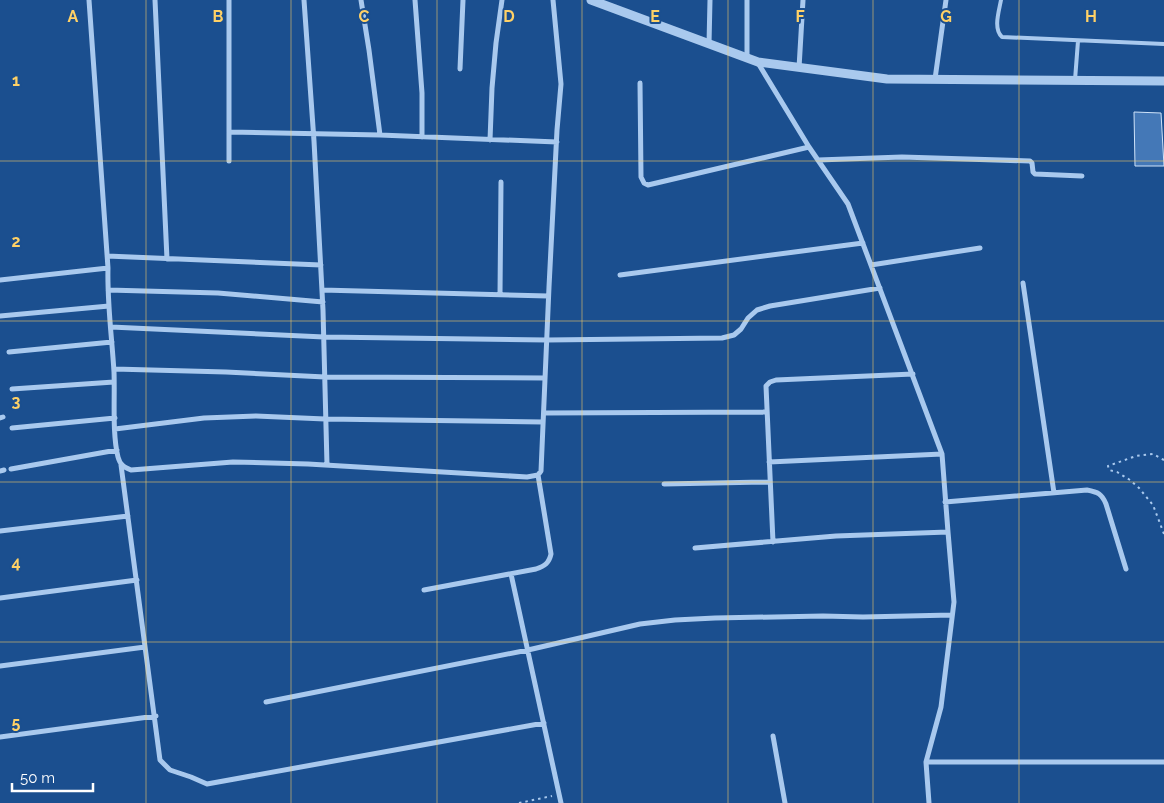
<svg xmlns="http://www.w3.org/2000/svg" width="1164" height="803" viewBox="0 0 1164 803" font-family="Raleway,sans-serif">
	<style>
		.building { fill: #4478b7; stroke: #cfe3fa }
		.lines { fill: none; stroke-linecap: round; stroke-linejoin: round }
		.path { stroke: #a9c9ee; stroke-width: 2; stroke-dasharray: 2.5 4; stroke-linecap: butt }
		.service { stroke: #a9c9ee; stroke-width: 4 }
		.minor { stroke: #a9c9ee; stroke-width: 5 }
		.tertiary { stroke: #a9c9ee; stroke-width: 9 }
		.grid { fill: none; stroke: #ffd166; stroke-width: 1; stroke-opacity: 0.55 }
		.grid-label { font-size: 16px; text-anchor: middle; font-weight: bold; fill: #ffd166; stroke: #1b4f8f; stroke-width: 4; stroke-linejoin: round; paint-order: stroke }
	</style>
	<rect width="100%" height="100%" fill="#1b4f8f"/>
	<path class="building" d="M1134,112L1161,113L1164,166H1135Z"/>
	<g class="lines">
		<path class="path" d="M1164,460L1153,454L1136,456L1108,466L1109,470L1117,472L1130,480L1139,488L1153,505L1164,534
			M519,803L552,796"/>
		<path class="service" d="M1001,0C999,11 993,29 1002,37L1164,44
			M1075,80L1078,41"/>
		<path class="minor" d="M89,0L108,268C107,303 112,338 114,372C115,398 112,433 118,457C120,465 124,467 131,470L233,462L308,464L527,477L538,475L541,471L549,287L557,130L561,84L553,0
			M155,0L167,259
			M229,0V161
			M304,0L314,141L323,310L327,465
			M361,0L369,50L380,135
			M415,0L422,93V137
			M709,44L710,0
			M747,58V0
			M758,63L809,147L848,204L942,454L948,532L954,602L941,707L926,762L929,803
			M799,68L803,0
			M460,69L463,0
			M935,79L946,0
			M640,83L641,177L644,183L648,185L809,147
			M229,132L380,135L557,142
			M490,140L492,88L496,43L502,0
			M818,160L902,157L1030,161L1032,163L1033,172L1035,174L1082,176
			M107,256L321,265
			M871,265L980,248
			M620,275L863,243
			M0,280L108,268
			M1023,283L1054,493
			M108,290L218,293L323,302
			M322,290L548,296
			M500,295L501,182
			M0,316L109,306
			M111,327L324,337L547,340L722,338L734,335L741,329L748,318L757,310L770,306L880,288
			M9,352L112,342
			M114,369L226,372L325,377L545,378
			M12,389L114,382
			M544,413L767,412
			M0,418L3,417
			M12,428L115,418
			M115,429L204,418L256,416L325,419L543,422
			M769,462L942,454
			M121,465L160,760L170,770L191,777L207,784L544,723
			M11,469L117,450
			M0,471L4,470
			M664,484L770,482
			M945,502L1087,490C1098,492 1102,494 1106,504L1126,569
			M0,531L128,516
			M773,542L766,386L770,382L776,380L913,374
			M695,548L836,536L948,532
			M511,574L561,803
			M424,590L536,569C545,566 549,563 551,554L538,475
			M0,598L137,580
			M0,666L145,647
			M266,702L528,650L640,624L675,620L715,618L823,616L863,617L952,615
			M773,736L785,803
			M0,737L156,716
			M926,762H1164"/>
		<path class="tertiary" d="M591,0L758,62L887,79L1164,81"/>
	</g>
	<path class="grid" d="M146,0V803M291,0V803M437,0V803M582,0V803M728,0V803M873,0V803M1019,0V803M0,161H1164M0,321H1164M0,482H1164M0,642H1164"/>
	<g class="grid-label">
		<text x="73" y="22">A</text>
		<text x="218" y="22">B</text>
		<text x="364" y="22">C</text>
		<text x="509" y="22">D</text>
		<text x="655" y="22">E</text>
		<text x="800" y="22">F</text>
		<text x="946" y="22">G</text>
		<text x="1091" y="22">H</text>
		<text x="16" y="86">1</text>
		<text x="16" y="247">2</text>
		<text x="16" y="407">3</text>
		<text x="16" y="568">4</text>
		<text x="16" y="728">5</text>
	</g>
	<path d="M12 783v8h81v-8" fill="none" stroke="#ffffff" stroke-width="2.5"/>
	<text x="20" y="783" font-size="15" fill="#ffffff" stroke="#1b4f8f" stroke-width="4" paint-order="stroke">50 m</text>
</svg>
